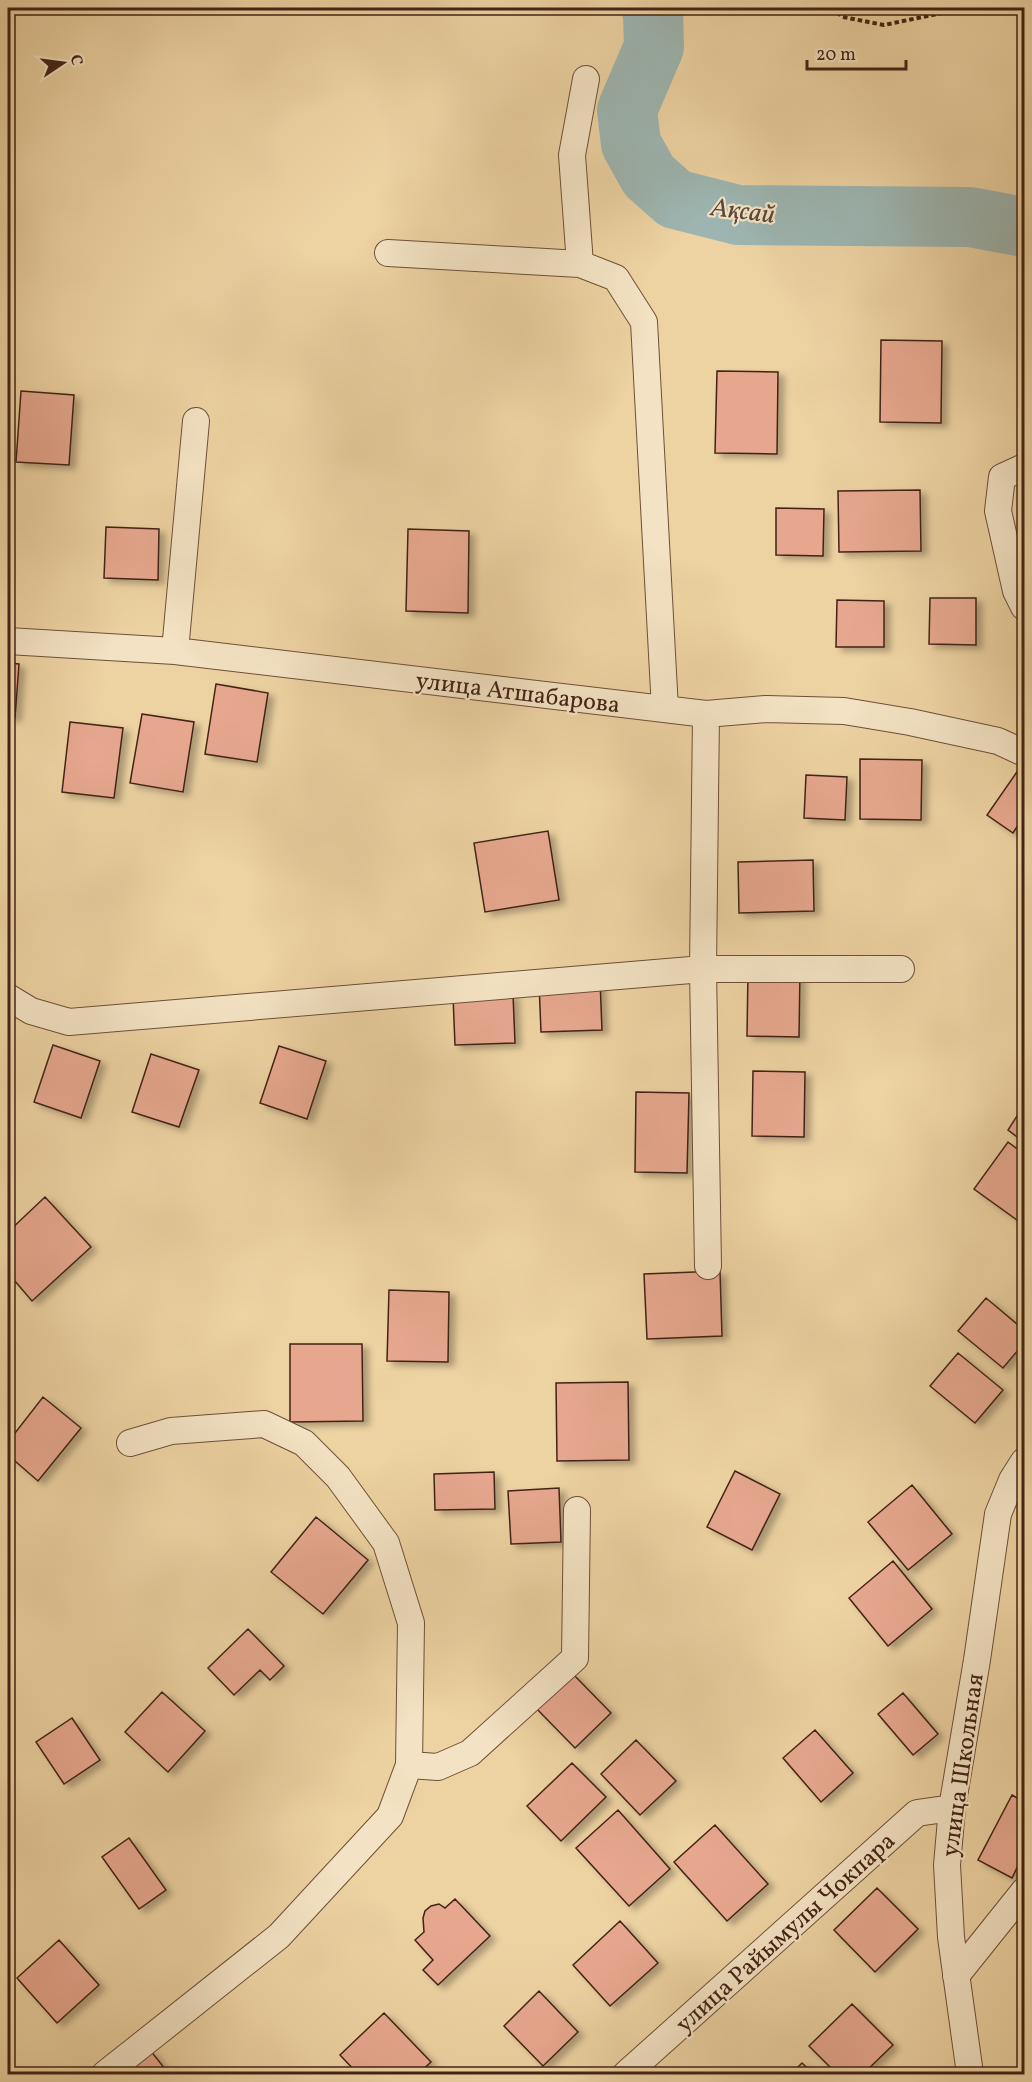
<svg xmlns="http://www.w3.org/2000/svg" width="1032" height="2082" viewBox="0 0 1032 2082" font-family="Vollkorn,serif">
	<style>
		.lines { fill: none; stroke-linecap: round; stroke-linejoin: round }
		.river { stroke: #9db5b0; stroke-width: 60 }
		.building { fill: #e6a78e; stroke: #432315; stroke-width: 1.5; filter: url(#shadow) }
		.street-casing { stroke: #6e4f38; stroke-width: 28 }
		.path { stroke: #432315; stroke-width: 4; stroke-dasharray: 4.5 3; stroke-linecap: butt }
		.street { stroke: #f3e2c3; stroke-width: 26 }
		.labels { text-anchor: middle; stroke-width: 4.5; stroke-linejoin: round; paint-order: stroke }
		.street-label { font-size: 24px; fill: #432315; stroke: #f3e2c3 }
		.water-label { font-size: 26px; font-style: italic; fill: #5a483c; stroke: #f3e2c3 }
	</style>
	<defs>
		<filter id="shadow"><feDropShadow dx="6" dy="4" stdDeviation="3" flood-color="#0004"/></filter>
	</defs>
	<rect width="100%" height="100%" fill="#edd2a2"/>
	<filter id="stains"><feTurbulence type="fractalNoise" baseFrequency=".00333" numOctaves="4"/><feColorMatrix values="0 0 0 0 .2 0 0 0 0 .09 0 0 0 0 .02 0 0 0 .5 -.17"/></filter>
	<radialGradient id="worn" r=".72"><stop offset=".6" stop-color="#630" stop-opacity="0"/><stop offset="1" stop-color="#630" stop-opacity=".3"/></radialGradient>
	<g class="lines">
		<path class="river" d="M651,8L653,13L654,47L627,110L631,144L649,176L675,199L738,215L970,217L1024,227"/>
	</g>
	<path class="building" d="M881,340L942,341L941,423L880,422Z
		M717,371L778,372L777,454L715,453Z
		M21,391L74,395L69,465L16,462Z
		M920,490L921,551L839,552L838,491Z
		M776,508L824,509L823,556L776,555Z
		M106,527L159,529L158,580L104,578Z
		M408,529L469,531L468,613L406,611Z
		M930,598H976V645L929,644Z
		M837,600L884,601V647H836Z
		M8,663L19,664L15,718L8,717Z
		M216,684L268,693L257,762L205,754Z
		M142,714L194,722L183,792L130,783Z
		M70,722L123,728L114,798L62,792Z
		M860,759L922,760L921,820L860,819Z
		M1021,766L1024,768V816L1013,833L987,815Z
		M806,775L847,777L845,820L804,818Z
		M548,831L559,900L485,912L474,843Z
		M813,860L814,911L739,913L738,862Z
		M748,971H800L799,1037L747,1036Z
		M600,980L602,1030L541,1032L539,983Z
		M513,994L515,1043L455,1045L453,996Z
		M53,1045L100,1061L81,1118L34,1102Z
		M279,1046L326,1061L307,1119L260,1103Z
		M151,1054L199,1070L179,1127L132,1112Z
		M753,1071L805,1072L804,1137L752,1136Z
		M636,1092L689,1093L687,1173L635,1172Z
		M1024,1105V1142L1008,1130Z
		M1008,1142L1024,1154V1225L974,1189Z
		M45,1197L91,1247L32,1301L8,1273V1232Z
		M720,1271L722,1336L647,1339L644,1274Z
		M389,1290L449,1292L448,1362L387,1361Z
		M986,1298L1024,1330V1343L1003,1368L958,1331Z
		M290,1344H362L363,1421L290,1422Z
		M958,1353L1003,1390L975,1423L930,1386Z
		M628,1382L629,1460L557,1461L556,1383Z
		M43,1397L81,1428L38,1481L8,1455V1442Z
		M735,1471L780,1494L752,1550L707,1527Z
		M494,1472L495,1509L435,1510L434,1474Z
		M912,1485L952,1534L908,1570L868,1522Z
		M559,1488L561,1542L511,1544L508,1491Z
		M316,1517L368,1560L323,1614L271,1572Z
		M893,1561L932,1609L888,1646L849,1598Z
		M248,1629L284,1666L270,1680L260,1670L234,1695L208,1668Z
		M571,1672L611,1713L575,1748L535,1707Z
		M162,1692L205,1731L168,1772L125,1732Z
		M903,1693L938,1734L913,1755L878,1714Z
		M72,1718L100,1760L64,1784L36,1742Z
		M815,1730L853,1773L821,1802L783,1758Z
		M636,1740L676,1781L640,1815L601,1774Z
		M572,1763L606,1797L561,1841L527,1806Z
		M1012,1795L1024,1802V1853L1012,1878L978,1860Z
		M618,1810L670,1869L629,1906L576,1848Z
		M715,1825L768,1884L727,1921L674,1862Z
		M129,1838L166,1890L139,1909L102,1857Z
		M877,1888L918,1929L875,1972L834,1930Z
		M455,1899L490,1936L438,1985L423,1970L433,1960L415,1940L424,1932L423,1918L425,1911L431,1906L439,1904L445,1908Z
		M620,1921L658,1963L610,2006L573,1965Z
		M59,1940L99,1985L57,2023L17,1978Z
		M539,1991L578,2032L543,2066L504,2026Z
		M852,2004L893,2045L863,2074H837L809,2046Z
		M384,2013L431,2062L418,2074H358L340,2055Z
		M150,2050L169,2074H119Z
		M802,2063L814,2074H791Z"/>
	<g class="lines">
		<g class="street-casing">
			<path id="street" d="M388,253L580,264L616,278L644,322L665,709
				M580,264L572,155L586,79
				M1024,467L1002,477L998,511L1016,591L1024,607
				M8,641L175,651L706,714L766,709L844,711L910,722L998,741L1024,753
				M175,651L196,421
				M706,714L703,969L708,1266
				M8,997L31,1011L69,1022L703,969H901
				M409,1765L438,1767L470,1753L575,1658L577,1510
				M956,1976L1024,1891
				M105,2074L279,1936L390,1816L409,1765L411,1623L386,1543L338,1477L304,1443L264,1424L171,1431L130,1443
				M626,2074L917,1813L952,1808
				M970,2074L951,1937L947,1865L952,1808L977,1660L998,1514L1012,1480L1024,1461"/>
		</g>
		<path class="path" d="M831,8L843,17L884,25L966,8"/>
		<use href="#street" class="street"/>
	</g>
	<g class="labels">
		<g class="street-label">
			<text transform="translate(518 692) rotate(7)" y="8">улица Атшабарова</text>
			<text transform="translate(962 1765) rotate(-82)" y="8">улица Школьная</text>
			<text transform="translate(785 1932) rotate(-42)" y="8">улица Райымулы Чокпара</text>
		</g>
		<g class="water-label">
			<text transform="translate(743 210) rotate(7)" y="9">Ақсай</text>
		</g>
	</g>
	<rect width="1032" height="2082" fill="none" stroke="#edd2a2" stroke-width="30"/>
	<rect x="9" y="9" width="1014" height="2064" fill="none" stroke="#432315" stroke-width="3"/>
	<rect x="15" y="15" width="1002" height="2052" fill="none" stroke="#432315" stroke-width="1.5"/>
	<g transform="translate(63 63) rotate(77)" stroke="#f3e2c3" stroke-width="4.5" paint-order="stroke">
	<path d="M0-4.5L10 22L0 15L-10 22Z" fill="#432315"/>
	<text y="-9" font-size="16" font-weight="bold" text-anchor="middle" fill="#432315">С</text>
	</g>
	<path d="M807 60v9h99v-9" fill="none" stroke="#432315" stroke-width="3"/>
	<text x="816" y="60" font-size="18" fill="#432315" stroke="#f3e2c3" stroke-width="4.5" paint-order="stroke">20 m</text>
	<rect width="100%" height="100%" filter="url(#stains)"/>
	<rect width="100%" height="100%" fill="url(#worn)"/>
</svg>
